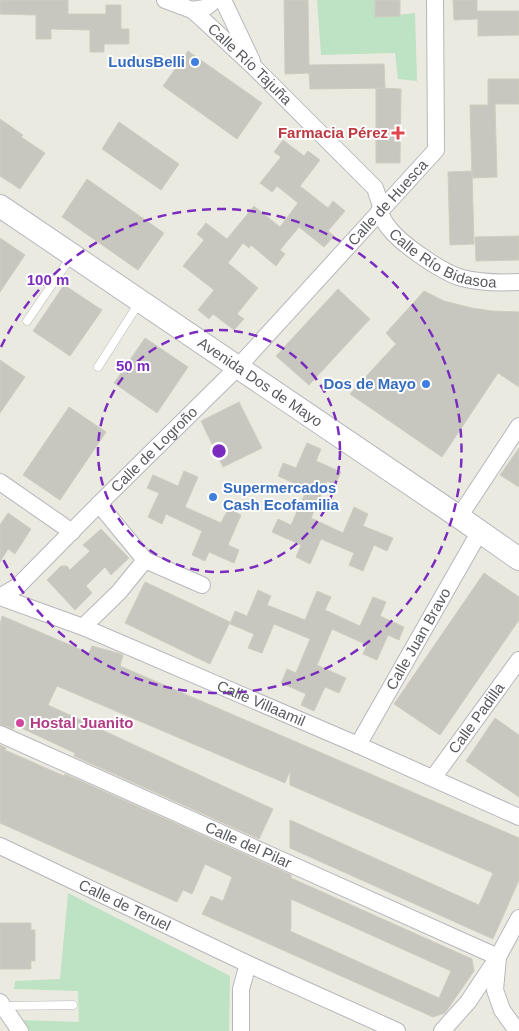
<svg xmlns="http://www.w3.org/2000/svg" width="519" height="1031" viewBox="0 0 519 1031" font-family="Helvetica,sans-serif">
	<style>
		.green { fill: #bde2c4 }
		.building { fill: #c8c7bf; stroke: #cfcdbf; fill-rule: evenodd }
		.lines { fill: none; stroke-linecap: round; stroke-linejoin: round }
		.lane-casing { stroke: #b6b7bc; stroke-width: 9 }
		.street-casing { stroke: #b6b7bc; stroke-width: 18 }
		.secondary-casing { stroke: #b6b8be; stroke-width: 24 }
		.lane { stroke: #fff; stroke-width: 8 }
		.street { stroke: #fff; stroke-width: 16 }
		.secondary { stroke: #fff; stroke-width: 22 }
		.ring { fill: none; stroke: #7b2cbf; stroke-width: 2.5; stroke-dasharray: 9 6 }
		.shop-dot { fill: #3f7fe0; stroke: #fff; stroke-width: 2 }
		.health-dot { fill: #e0444e; stroke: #fff; stroke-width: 2 }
		.hotel-dot { fill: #d1479c; stroke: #fff; stroke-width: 2 }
		.labels { text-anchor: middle; stroke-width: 4; stroke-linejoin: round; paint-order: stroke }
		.shop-label { font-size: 15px; font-weight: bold; fill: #366cbe; stroke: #fff; text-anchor: end }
		.street-label { font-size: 15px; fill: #595b60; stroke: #fff }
		.health-label { font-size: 15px; font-weight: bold; fill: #be3a42; stroke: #fff; text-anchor: end }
		.hotel-label { font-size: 15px; font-weight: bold; fill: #b23c85; stroke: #fff; text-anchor: start }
		.centre { fill: #7b2cbf; stroke: #fff; stroke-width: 2.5 }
		.ring-label { font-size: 15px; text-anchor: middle; font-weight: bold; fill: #7b2cbf; stroke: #fff; stroke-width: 4; stroke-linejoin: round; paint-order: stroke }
	</style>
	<rect width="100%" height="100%" fill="#ebeae0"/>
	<path class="green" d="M317,0H377L378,17L415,13L417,81L398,79L395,53L321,55Z
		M68,893L230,976L229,1031H30L18,1020L79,1022L78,991L14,989L15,981L60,979Z"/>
	<path class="building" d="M0,0H68V14H106V5H121V29H129V44H104V52H90V30L51,29V39H36V15L0,14Z
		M284,0H308L309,65L384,64L385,88L310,89L309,73L285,74Z
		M375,0H400V16L375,17Z
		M453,0H477V11H519V35L478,36V19L454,20Z
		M188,51L262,103L237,139L163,86Z
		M488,79H519V104H495L497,177L472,178L470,105H488Z
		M376,88L401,89L400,163H376Z
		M0,119L23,135L21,137L45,153L20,189L0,176Z
		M119,122L179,164L161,190L102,149Z
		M283,140L304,156L308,151L320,160L300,186L328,208L333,201L345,211L328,231L334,236L324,247L299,227L280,250L285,254L276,266L251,245L249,248L243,243L228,263L258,288L237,314L244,319L234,330L213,314L209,319L198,310L214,290L183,266L204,240L197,234L206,223L227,239L254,206L280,227L298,203L277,186L272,192L260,183L281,157L274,152Z
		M472,171L474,244L450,245L448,172Z
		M87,179L164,233L138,270L62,217Z
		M519,236V260L476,261L475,237Z
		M0,238L25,255L0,292Z
		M64,285L102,310L70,356L33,331Z
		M338,289L370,319L309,385L276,356Z
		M424,291L444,301L472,308L492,311L519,312V387L498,373L442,457L350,394L396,344L386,333Z
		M145,338L188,367L157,413L114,383Z
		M0,360L25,377L0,413Z
		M239,402L262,448L223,467L201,421Z
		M69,407L106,432L60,500L23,475Z
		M307,443L321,449L316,461L341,472L335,485L327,481L311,518L343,533L354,507L368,514L363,526L393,538L387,551L374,545L363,571L349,565L354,553L321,539L310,564L296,557L301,545L272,532L278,519L291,525L307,489L278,476L283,463L296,468Z
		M519,448V487L500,475Z
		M184,471L198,477L185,507L221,523L228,509L241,515L228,545L239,550L234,563L209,552L205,561L192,555L202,531L166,514L162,524L148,517L159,493L147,488L153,475L178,486Z
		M8,513L31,529L15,554L8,549L0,562V525Z
		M101,529L129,558L111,575L105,567L86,586L92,593L75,610L47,580L61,566H67L70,570L90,551L83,545Z
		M484,573L519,597V620L440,735L394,704Z
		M145,582L230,622L210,664L125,623Z
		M258,590L271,596L267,605L305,620L317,591L331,597L325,610L360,626L373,597L386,602L380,616L404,627L399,640L388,635L377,660L363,654L367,645L332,629L317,665L346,678L339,693L325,687L314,711L301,705L306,694L281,683L287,669L296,673L310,639L274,624L262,653L248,648L254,634L230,624L235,611L247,616Z
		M2,616L89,653L92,646L118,653L123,655L120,666L519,838V880L493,939L290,848V820L479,905L493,873L290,785V771L285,783L57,686L48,705L273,809L259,839L74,756L75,753L15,725L13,729L0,724V625Z
		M495,718L519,735V797L466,761Z
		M0,745L6,748L5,750L64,776L65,774L291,875V878L472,959L474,971L445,1013L433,1017L202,914L211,896L223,901L232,877L205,864L192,894L183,890L177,902L0,823ZM291,899L451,971L439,998L290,931L291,928Z
		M0,923H31V930H35V961H31V969H0Z"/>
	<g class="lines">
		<g class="lane-casing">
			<path id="lane" d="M27,321L71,257
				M98,367L139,303
				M3,1006L73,1005"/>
		</g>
		<g class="street-casing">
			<g id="street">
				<path id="s1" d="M165,0L192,10L199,16L255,68L375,188L382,209"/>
				<path d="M223,0L252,61"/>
				<path d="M192,10L205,8L215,0"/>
				<path id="s2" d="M379,211C382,217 385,224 389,228C401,244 443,273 462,278C481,283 499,283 519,282"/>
				<path d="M0,482L72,532"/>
				<path d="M459,517L519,426"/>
				<path d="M145,560L202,585"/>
				<path id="s3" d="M0,597L18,586L99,504L238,367L436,150L435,0"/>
				<path id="s4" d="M0,597L83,627L358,745L519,817"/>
				<path d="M83,627L119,592L145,560L99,504"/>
				<path id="s5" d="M0,734L498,957L495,990L502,1010L517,1031"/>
				<path id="s6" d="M358,745L480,531"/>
				<path id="s7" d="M433,778L519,660"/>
				<path id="s8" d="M0,846L248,964L397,1031"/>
				<path d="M0,1002L20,1031"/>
				<path d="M241,1031V989L248,964"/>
				<path d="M442,1031L468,1002L498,957L519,918"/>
			</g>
		</g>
		<g class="secondary-casing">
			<g id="secondary">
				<path id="s9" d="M0,206L459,517L519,559"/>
			</g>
		</g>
		<use href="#lane" class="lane"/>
		<use href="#street" class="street"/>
		<use href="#secondary" class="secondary"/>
	</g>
	<g class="ring">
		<circle cx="219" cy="451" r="121"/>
		<path d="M1 347A242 242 0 1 1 1 555"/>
	</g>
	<g class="shop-dot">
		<circle cx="195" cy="62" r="5"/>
		<circle cx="426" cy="384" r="5"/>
		<circle cx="213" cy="497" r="5"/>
	</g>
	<path class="health-dot" d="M395.5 125.5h5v5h5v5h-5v5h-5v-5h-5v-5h5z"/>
	<circle class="hotel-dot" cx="20" cy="723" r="5"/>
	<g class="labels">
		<g class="shop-label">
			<text x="185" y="67">LudusBelli</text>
			<text x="416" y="389">Dos de Mayo</text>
			<text x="223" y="493" text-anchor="start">Supermercados<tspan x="223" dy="17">Cash Ecofamilia</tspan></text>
		</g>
		<g class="street-label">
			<text dy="5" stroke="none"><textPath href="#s1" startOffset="108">Calle Río Tajuña</textPath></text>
			<text dy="5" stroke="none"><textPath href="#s3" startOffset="554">Calle de Huesca</textPath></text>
			<text dy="5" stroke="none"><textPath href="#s2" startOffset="84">Calle Río Bidasoa</textPath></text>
			<text dy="5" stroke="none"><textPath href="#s9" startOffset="314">Avenida Dos de Mayo</textPath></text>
			<text dy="5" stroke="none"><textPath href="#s3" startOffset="214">Calle de Logroño</textPath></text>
			<text dy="5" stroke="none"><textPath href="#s6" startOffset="122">Calle Juan Bravo</textPath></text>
			<text dy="5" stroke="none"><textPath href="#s4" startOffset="282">Calle Villaamil</textPath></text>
			<text dy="5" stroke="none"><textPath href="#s7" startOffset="74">Calle Padilla</textPath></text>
			<text dy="5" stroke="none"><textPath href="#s5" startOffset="272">Calle del Pilar</textPath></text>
			<text dy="5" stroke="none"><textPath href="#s8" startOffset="138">Calle de Teruel</textPath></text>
		</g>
		<g class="health-label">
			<text x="388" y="138">Farmacia Pérez</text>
		</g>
		<g class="hotel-label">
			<text x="30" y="728">Hostal Juanito</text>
		</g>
	</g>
	<circle cx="219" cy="451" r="8" class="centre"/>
	<g class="ring-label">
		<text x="48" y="285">100 m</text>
		<text x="133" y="371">50 m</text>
	</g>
</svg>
